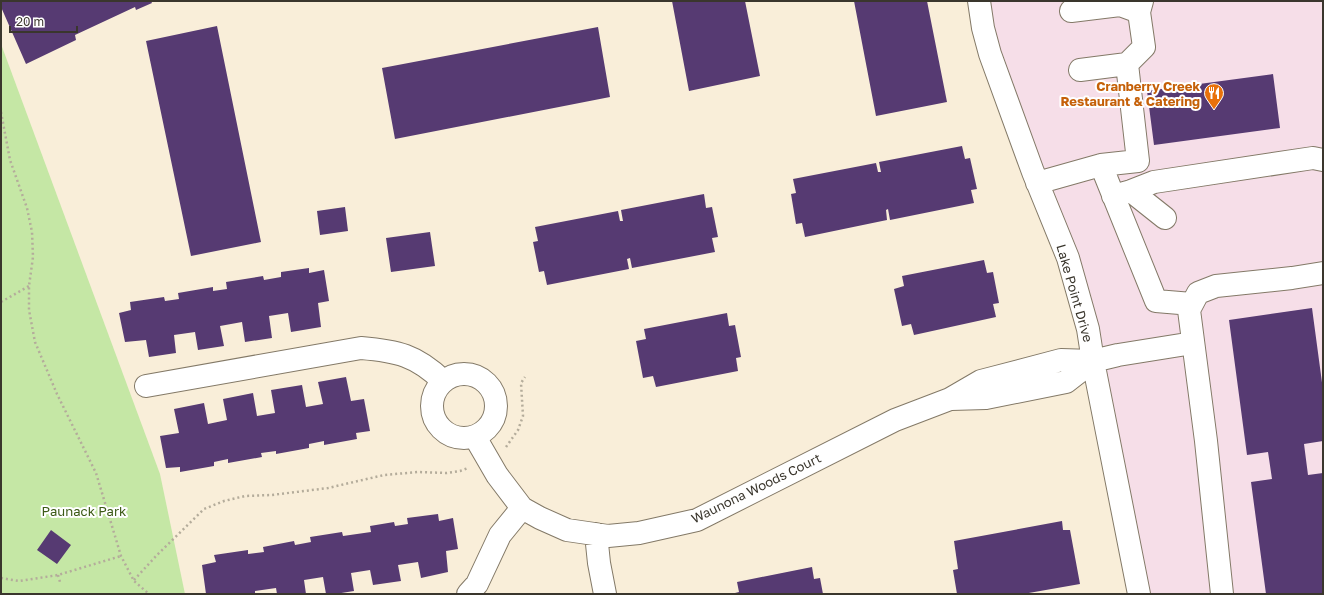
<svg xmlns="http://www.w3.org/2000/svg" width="1324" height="595" viewBox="0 0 1324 595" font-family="'Golos Text',sans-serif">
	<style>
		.commercial { fill: #f6dee8 }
		.green { fill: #c5e7a5 }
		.building { fill: #563a72 }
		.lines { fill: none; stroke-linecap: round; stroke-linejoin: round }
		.minor-casing { stroke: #837967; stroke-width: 24 }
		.path { stroke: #b4ac9b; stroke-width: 2.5; stroke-dasharray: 2 3; stroke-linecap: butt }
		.minor { stroke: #fff; stroke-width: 22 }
		.labels { text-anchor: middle; stroke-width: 4; stroke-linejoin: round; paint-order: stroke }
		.food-label { font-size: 13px; font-weight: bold; fill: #c56008; stroke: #fff; text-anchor: end }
		.street-label { font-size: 13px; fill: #3a362d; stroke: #fff }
		.park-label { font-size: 13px; fill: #3c5a16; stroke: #fff }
	</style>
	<rect width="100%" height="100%" fill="#f9eed9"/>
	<path class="commercial" d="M979,1H1323V594H1139L1093,361Z"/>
	<path class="green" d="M1,44L160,474L185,594H1Z"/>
	<path class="building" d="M1,1H151L152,3L136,10L135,7L75,35L76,40L26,64L1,7Z
		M672,1H745L760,76L689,91Z
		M854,1H927L947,102L876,116Z
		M217,26L261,242L191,256L146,41Z
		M598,27L610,97L395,139L382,68Z
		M1273,74L1280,128L1154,145L1147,91Z
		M962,146L965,159L970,158L977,189L971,190L974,203L890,220L888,209L886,210L887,220L805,237L802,223L796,224L791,194L796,193L793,179L876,163L878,172H881L879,162Z
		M704,194L706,208L712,207L718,237L712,238L715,252L632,268L630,258L627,259L629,269L547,285L544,271L539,272L533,242L538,241L535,227L618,211L620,221H623L621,210Z
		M345,207L348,231L320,235L317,211Z
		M430,232L435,266L391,272L386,238Z
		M984,260L987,273L993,272L999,303L993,304L996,317L914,335L911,324L902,326L894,289L904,286L902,276Z
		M309,268V273L324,270L329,301L318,303L321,327L291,332L288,313L269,316L272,338L245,342L242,322L220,326L224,346L198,350L195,332L174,335L176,353L149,357L146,340L125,342L119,313L131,310L130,302L164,297L165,301L179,299L178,293L213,287V291L227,289L226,282L263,276L264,280L281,277V272Z
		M1312,308L1323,390V441L1304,444L1308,475L1323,473V594H1266L1251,482L1272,479L1268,452L1247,455L1229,320Z
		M727,313L729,326L735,325L741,357L736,358L738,371L656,387L653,376L643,378L636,341L646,339L644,329Z
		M346,377L351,401L364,399L370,431L356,433L357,439L324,445V441L309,444V448L276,454V451L261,453L262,457L228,463V459L214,462V466L180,472V467L166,468L160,436L179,433L174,409L204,403L208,424L227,420L223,399L253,393L257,416L275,413L271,390L302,385L306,407L323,404L318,382Z
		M438,514L439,521L453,518L458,549L446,551L448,572L421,578L418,562L398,565L401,581L373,585L370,570L351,573L354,591L335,594H326L323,577L304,580L306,594H277L276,588L255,591V594H228V593L206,594L202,565L216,562L214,555L248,550V554L264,552L263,547L294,541L295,545L311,542L310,537L342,532L343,536L371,532L370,526L394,522L395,526L408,524L407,518Z
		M1062,521L1063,530H1070L1080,584L1023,594H957L953,570L958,569L954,541Z
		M51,530L71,545L57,564L37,550Z
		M812,567L814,579L820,578L823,594H731L739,592L737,582Z"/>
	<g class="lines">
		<g class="minor-casing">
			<path id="minor" d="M979,1L983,28L990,54L1033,172L1068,258L1088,329L1093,361L1139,594
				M1071,11L1120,5L1139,12
				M1080,70L1127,64L1144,47L1139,12L1142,1
				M1101,165L1156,301L1192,304
				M1037,183L1101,165L1138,161L1127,64
				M1131,191L1165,218
				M1113,196L1131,191L1154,182L1313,158L1323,160
				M432 406a32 32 0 1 1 64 0a32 32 0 1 1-64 0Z
				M146,386L361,348C397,351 416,355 443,381
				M951,399L986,398L1066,382L1093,361
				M475,437L497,475L522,508L540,518L567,530L608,536L639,533L697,520L895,420L950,399L981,381L1061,360L1093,361L1118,355L1193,343
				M596,534L599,563L605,594
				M468,594L477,584L500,535L522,508
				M1222,594L1206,441L1189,310L1198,293L1216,286L1292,278L1323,273"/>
		</g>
		<path class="path" d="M1,112L10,160L27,208L32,232L33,257L29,286V310L35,342L57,394L96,473L121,556L134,581L149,594
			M1,302L29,286
			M506,447L518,430L523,416L521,383L525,377
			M58,575L60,582
			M1,578L19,581L58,575L121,556
			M134,580L157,555L204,509L224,501L245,496L272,495L328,488L384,475L418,472L447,473L460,471L468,468"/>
		<use href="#minor" class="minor"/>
	</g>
	<defs>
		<g id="restaurant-pin" transform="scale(1)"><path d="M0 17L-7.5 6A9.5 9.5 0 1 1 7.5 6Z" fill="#e8710a" stroke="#fff"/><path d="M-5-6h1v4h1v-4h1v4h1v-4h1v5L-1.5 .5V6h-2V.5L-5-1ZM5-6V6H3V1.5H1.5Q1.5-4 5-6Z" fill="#fff"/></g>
	</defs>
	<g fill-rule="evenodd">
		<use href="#restaurant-pin" x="1214" y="93"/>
	</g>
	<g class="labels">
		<g class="food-label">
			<text x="1200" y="91">Cranberry Creek<tspan x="1200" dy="15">Restaurant &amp; Catering</tspan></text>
		</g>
		<g class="street-label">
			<text transform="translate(1075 293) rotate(74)" y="5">Lake Point Drive</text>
			<text transform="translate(756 488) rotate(-26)" y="5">Waunona Woods Court</text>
		</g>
		<g class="park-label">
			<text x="84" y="516">Paunack Park</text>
		</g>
	</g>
	<rect width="1324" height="595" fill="none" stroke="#3a362d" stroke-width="4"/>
	<path d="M10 26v6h67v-6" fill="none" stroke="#3a362d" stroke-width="2"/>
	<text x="16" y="26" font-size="12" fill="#3a362d" stroke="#ffffff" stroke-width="3" paint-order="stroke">20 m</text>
</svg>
